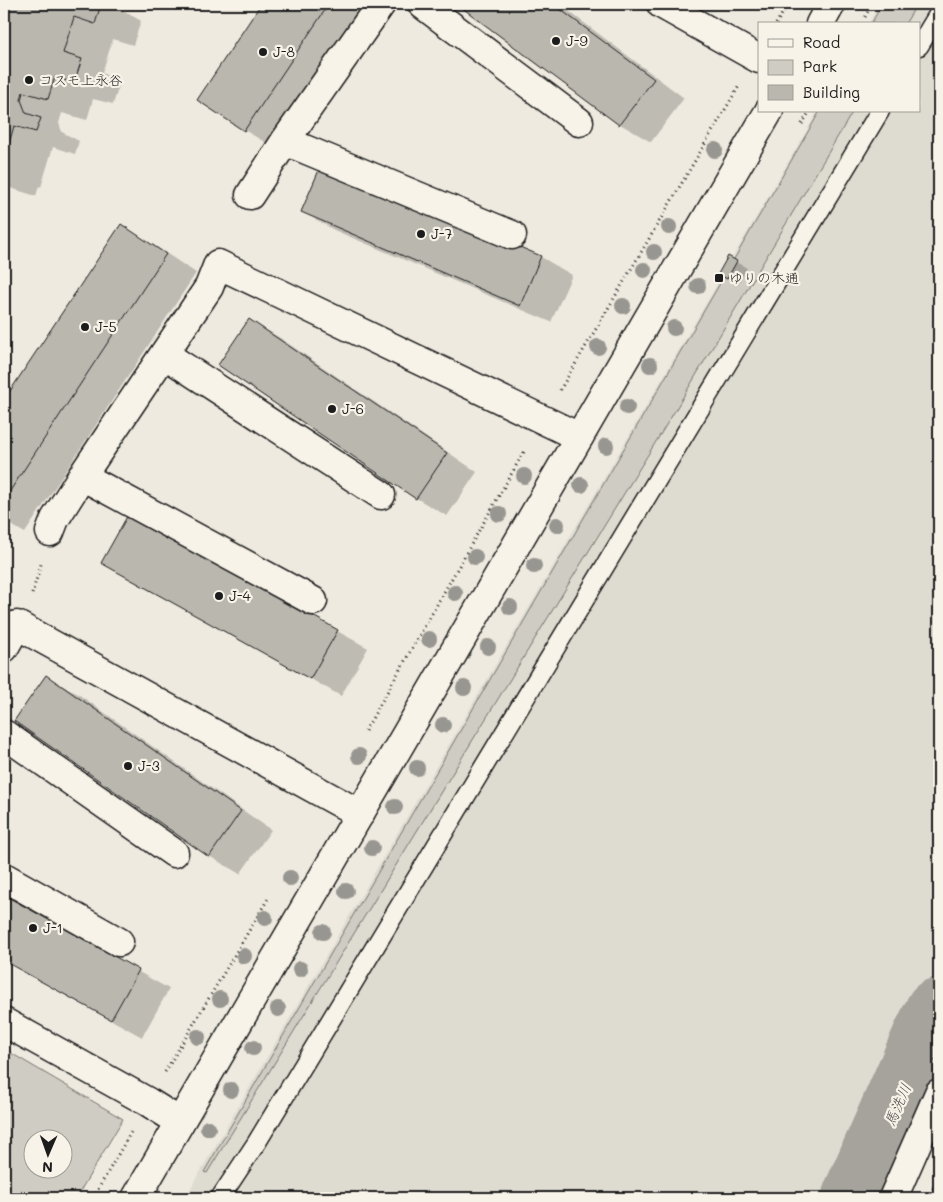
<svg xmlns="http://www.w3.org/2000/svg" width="943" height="1202" viewBox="0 0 943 1202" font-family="Mali,'Klee One',sans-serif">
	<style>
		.built { fill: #dedbd1 }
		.green { fill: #cfccc3; stroke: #767470; fill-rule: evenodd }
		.shadow { fill: #0003 }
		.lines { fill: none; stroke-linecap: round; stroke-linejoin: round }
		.river { stroke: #a6a39d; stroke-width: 69 }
		.building { fill: #bab7af; stroke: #1c1c1c }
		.lane-casing { stroke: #1c1c1c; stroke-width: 21 }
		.street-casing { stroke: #1c1c1c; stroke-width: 31 }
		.secondary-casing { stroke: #1c1c1c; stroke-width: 31 }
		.path { stroke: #1c1c1c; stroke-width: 3; stroke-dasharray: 1 4; stroke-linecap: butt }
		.lane { stroke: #f7f3e8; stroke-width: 18 }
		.street { stroke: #f7f3e8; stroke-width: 28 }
		.secondary { stroke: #f7f3e8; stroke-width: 28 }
		.tree { fill: #989690 }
		.poi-dot { fill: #1c1c1c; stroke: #f7f3e8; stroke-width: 2 }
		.labels { text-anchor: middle; stroke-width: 4.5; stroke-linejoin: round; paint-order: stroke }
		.poi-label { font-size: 14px; fill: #1c1c1c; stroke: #f7f3e8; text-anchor: start }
		.water-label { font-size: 15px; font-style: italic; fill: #535250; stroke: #f7f3e8 }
	</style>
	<rect width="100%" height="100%" fill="#eeeae0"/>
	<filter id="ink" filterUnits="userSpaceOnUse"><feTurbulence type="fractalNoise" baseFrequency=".02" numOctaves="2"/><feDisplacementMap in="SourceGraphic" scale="10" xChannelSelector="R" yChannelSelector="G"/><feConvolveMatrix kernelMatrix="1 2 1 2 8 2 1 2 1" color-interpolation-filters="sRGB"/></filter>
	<g filter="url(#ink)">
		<path class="built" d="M880,4H939V980L922,1011L839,1198H185L818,111H919V24H868Z"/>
		<path class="green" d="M882,4H917L905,24H871Z
			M820,111H853L676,409L207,1173L204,1172Z
			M4,1049L123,1119L76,1198H4ZM32,1140H62V1170H32Z"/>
		<path class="shadow" d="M4,4H122L121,9L141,21L133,45L113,39L102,73L120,83L113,104L93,99L87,120L62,113L59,123L62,132L79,141L75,154L53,147L41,187L39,186L36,196L4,186Z
			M263,4H371L275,148L244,130L199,100Z
			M459,4H559L684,98L651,142L620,124Z
			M323,164L541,257L572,275L551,322L334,230L303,212Z
			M121,226L152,244L196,273L25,533L4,521V403Z
			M728,258L747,268L738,284L720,274Z
			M250,320L280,338L477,472L447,516L416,498Z
			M134,580L337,631L368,648L341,696Z
			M47,677L78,694L271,830L240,874L209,856Z
			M4,896L169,989L142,1037L4,960Z"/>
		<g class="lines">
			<path class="river" d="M856,1198L927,1037L939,1012"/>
		</g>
		<path class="building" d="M4,4H101L95,24L74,17L63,53L82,59L74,83L55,77L48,99L23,92L21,100L26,113L41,118L36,132L14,126L4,161Z
			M261,4H329L244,131L197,100Z
			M457,4H553L654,79L619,125Z
			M322,163L541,256L520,306L301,212Z
			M121,224L166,254L4,500V400Z
			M728,256L737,261L727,279L718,274Z
			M249,319L447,453L416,499L218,365Z
			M129,513L338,630L310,679L101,563Z
			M46,675L241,811L209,857L14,721Z
			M4,895L139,970L111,1020L4,961Z
			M939,1173V1193L932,1189Z"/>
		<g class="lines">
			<g class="lane-casing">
				<path id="lane" d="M919,46L939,13
					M220,1198L257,1142L880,111"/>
			</g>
			<g class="street-casing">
				<path id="street" d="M422,4L579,122
					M661,4L759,59
					M285,141L512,235
					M250,195L285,141L381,4
					M164,354L381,495
					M82,476L313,601
					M50,532L55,519L82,476L209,287L218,264L579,437
					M4,648L17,625L360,814
					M4,734L174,853
					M4,877L119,942
					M4,1022L148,1102L180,1122
					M893,1198L939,1093"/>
			</g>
			<g class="secondary-casing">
				<path id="secondary" d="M820,24L831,4
					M136,1198L769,111"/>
			</g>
			<path class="path" d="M865,17L872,4
				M776,24L788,4
				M802,124L810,111
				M560,390L739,86
				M32,594L41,564
				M365,731L525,450
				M935,1061L939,1052
				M165,1072L269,897
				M93,1198L131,1132"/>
			<use href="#lane" class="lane"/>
			<use href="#street" class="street"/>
			<use href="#secondary" class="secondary"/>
		</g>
		<g class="tree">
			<circle cx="715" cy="150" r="8"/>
			<circle cx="669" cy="227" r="8"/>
			<circle cx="654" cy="252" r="8"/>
			<circle cx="644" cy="270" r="8"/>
			<circle cx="698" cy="286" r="8"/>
			<circle cx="623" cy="306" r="8"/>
			<circle cx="674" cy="328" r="8"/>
			<circle cx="598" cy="347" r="8"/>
			<circle cx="650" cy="365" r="8"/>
			<circle cx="627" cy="407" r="8"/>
			<circle cx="606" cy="446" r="8"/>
			<circle cx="524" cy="476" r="8"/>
			<circle cx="581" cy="485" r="8"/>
			<circle cx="499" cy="514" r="8"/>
			<circle cx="557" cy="525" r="8"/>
			<circle cx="475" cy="557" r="8"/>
			<circle cx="534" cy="566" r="8"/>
			<circle cx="455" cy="593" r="8"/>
			<circle cx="510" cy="607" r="8"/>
			<circle cx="429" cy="639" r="8"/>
			<circle cx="488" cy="647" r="8"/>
			<circle cx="464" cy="688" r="8"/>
			<circle cx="443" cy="725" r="8"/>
			<circle cx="359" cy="756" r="8"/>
			<circle cx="417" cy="768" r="8"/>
			<circle cx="395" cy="807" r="8"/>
			<circle cx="372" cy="848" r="8"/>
			<circle cx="290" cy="878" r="8"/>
			<circle cx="346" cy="891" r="8"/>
			<circle cx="265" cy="918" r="8"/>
			<circle cx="323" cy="932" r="8"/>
			<circle cx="244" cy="956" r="8"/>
			<circle cx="300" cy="969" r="8"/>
			<circle cx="220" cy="999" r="8"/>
			<circle cx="278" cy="1009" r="8"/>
			<circle cx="198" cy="1037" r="8"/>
			<circle cx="253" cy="1048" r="8"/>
			<circle cx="231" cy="1090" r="8"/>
			<circle cx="208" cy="1128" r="8"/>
		</g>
	</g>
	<g class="poi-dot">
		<circle cx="556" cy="41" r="5"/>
		<circle cx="263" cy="52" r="5"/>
		<circle cx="29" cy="80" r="5"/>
		<circle cx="421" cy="234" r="5"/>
		<rect x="714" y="273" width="10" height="10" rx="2.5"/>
		<circle cx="85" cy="327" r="5"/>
		<circle cx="332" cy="409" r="5"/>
		<circle cx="219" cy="596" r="5"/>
		<circle cx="128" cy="766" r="5"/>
		<circle cx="33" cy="928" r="5"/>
	</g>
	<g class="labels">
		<g class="poi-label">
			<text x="566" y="46">J-9</text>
			<text x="273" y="57">J-8</text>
			<text x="39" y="85">コスモ上永谷</text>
			<text x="431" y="239">J-7</text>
			<text x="729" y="283">ゆりの木通</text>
			<text x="95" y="332">J-5</text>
			<text x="342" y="414">J-6</text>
			<text x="229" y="601">J-4</text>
			<text x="138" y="771">J-3</text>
			<text x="43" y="933">J-1</text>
		</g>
		<g class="water-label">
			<text transform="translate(898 1105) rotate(-66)" y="5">馬洗川</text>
		</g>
	</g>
	<rect width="943" height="1202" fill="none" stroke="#f7f3e8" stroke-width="20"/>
	<rect x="10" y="10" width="923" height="1182" fill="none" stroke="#1c1c1c" stroke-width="2" filter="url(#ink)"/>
	<rect x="758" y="22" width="162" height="90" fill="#f7f3e8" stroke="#9f9d96"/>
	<rect x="768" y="39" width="25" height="8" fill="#f7f3e8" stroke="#9f9d96"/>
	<text x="803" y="48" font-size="15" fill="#1c1c1c">Road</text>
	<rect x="768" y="60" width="25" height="15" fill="#cfccc3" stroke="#9f9d96"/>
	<text x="803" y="72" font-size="15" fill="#1c1c1c">Park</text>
	<rect x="768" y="85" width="25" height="15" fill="#bab7af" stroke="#9f9d96"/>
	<text x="803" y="98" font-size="15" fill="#1c1c1c">Building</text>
	<g transform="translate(48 1154) rotate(182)"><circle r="24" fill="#f7f3e8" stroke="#9f9d96"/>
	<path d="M0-4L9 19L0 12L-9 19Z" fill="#1c1c1c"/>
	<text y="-8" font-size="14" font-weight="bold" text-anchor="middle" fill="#1c1c1c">N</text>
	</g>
</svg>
